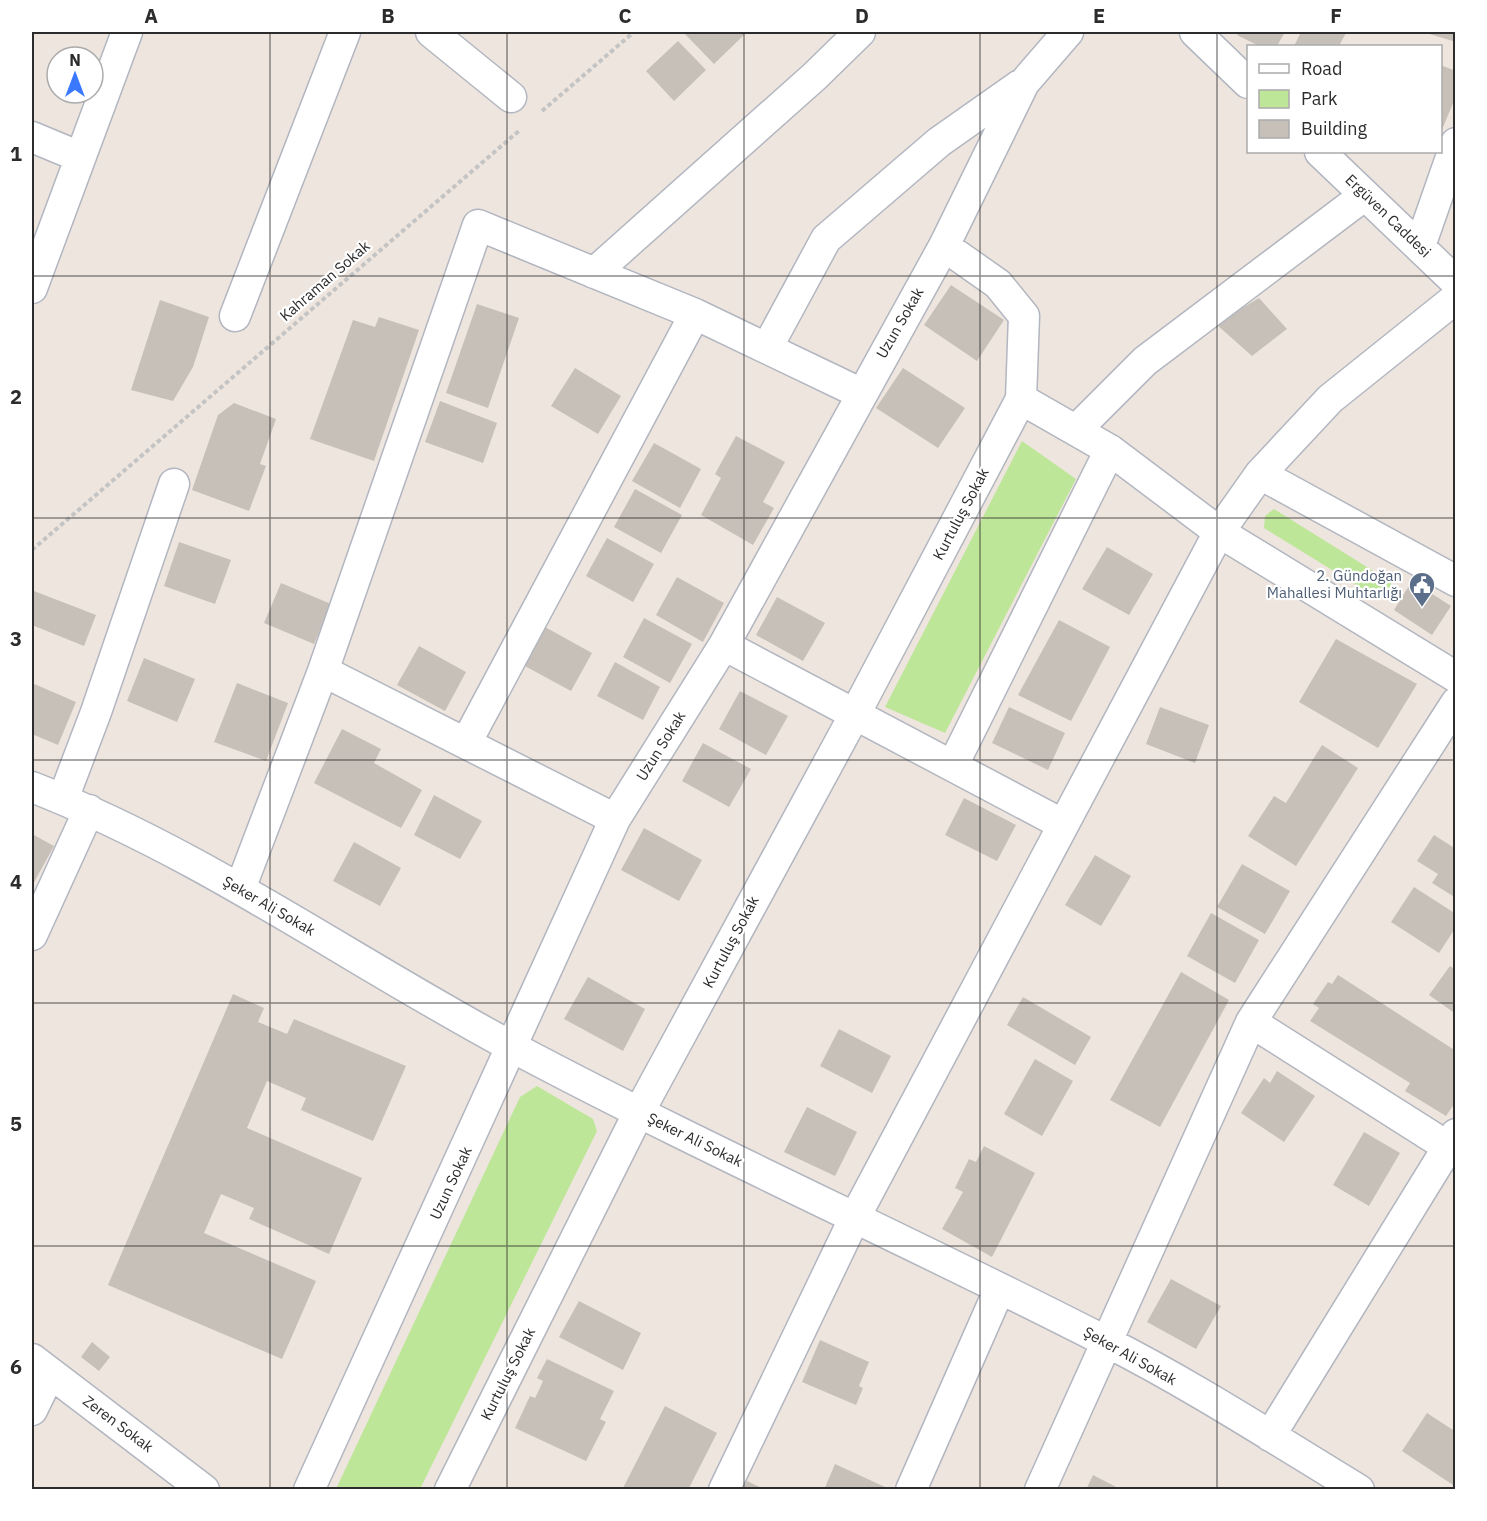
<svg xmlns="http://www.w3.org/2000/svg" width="1487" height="1521" viewBox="0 0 1487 1521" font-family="'IBM Plex Sans',sans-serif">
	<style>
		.green { fill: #bee699 }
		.building { fill: #c6c0b9 }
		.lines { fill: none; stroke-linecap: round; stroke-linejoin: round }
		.minor-casing { stroke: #b2b6c0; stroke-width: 33 }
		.path { stroke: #c4c4c4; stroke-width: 4; stroke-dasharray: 4.5 3; stroke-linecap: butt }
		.minor { stroke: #fff; stroke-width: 30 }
		.grid { fill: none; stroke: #2c2c2c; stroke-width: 1.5; stroke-opacity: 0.55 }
		.labels { text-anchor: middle; stroke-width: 4.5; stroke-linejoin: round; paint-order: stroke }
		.street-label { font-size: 15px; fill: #2c2c2c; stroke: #fff }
		.service-label { font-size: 15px; fill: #4e5e75; stroke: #fff; text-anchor: end }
		.neatline { fill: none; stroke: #2c2c2c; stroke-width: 2 }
		.grid-label { font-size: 20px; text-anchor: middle; font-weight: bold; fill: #2c2c2c }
	</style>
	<rect width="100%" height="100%" fill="#eee5de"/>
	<path class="green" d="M1022,441L1076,479L945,733L885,707Z
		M1274,509L1391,582V595L1379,599L1264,528L1265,516Z
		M537,1086L593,1119L597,1131L420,1489H336L520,1097Z"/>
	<path class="building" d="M688,32H744L746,33L714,64L685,34Z
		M1239,32H1285L1277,46H1259L1237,35Z
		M1301,32H1343L1346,33L1339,46H1294Z
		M1423,32H1456V42Z
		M678,41L706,70L674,101L646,71Z
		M1440,65L1456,71V96L1441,132Z
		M951,285L1004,320L977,361L924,325Z
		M1259,298L1287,329L1252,356L1216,324Z
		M160,300L209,317L193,367L173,401L131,390Z
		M477,304L519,318L488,408L446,393Z
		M379,317L419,330L374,461L310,439L353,320L375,327Z
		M575,368L621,396L598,434L551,406Z
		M903,368L965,408L938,448L876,408Z
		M440,401L497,423L483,463L425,442Z
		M234,403L276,419L260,464L266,466L249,511L192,490L218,415Z
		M736,436L785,462L763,502L774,508L753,545L701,515L721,478L715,474Z
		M654,443L701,469L680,508L632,481Z
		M635,489L682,515L661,553L614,527Z
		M607,538L654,564L633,602L586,576Z
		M179,542L231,560L215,604L164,586Z
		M1107,547L1153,574L1129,615L1082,589Z
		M677,577L724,603L703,642L656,615Z
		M1412,581L1451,606L1432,635L1394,610Z
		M281,583L331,604L314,644L264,623Z
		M34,591L96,615L84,646L32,625Z
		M777,597L825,623L803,661L756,635Z
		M644,618L692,644L670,683L623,657Z
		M1059,620L1110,647L1071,721L1018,695Z
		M545,627L592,653L571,691L523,665Z
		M1336,639L1417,684L1378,748L1299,702Z
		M419,646L466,672L445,711L397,685Z
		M144,658L195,679L177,722L127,701Z
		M615,662L660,687L643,720L597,696Z
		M32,683L76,702L58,745L32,734Z
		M237,683L288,703L266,761L214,742Z
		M740,691L788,716L766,755L719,729Z
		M1009,707L1065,733L1048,770L992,743Z
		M1160,707L1209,725L1195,763L1146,744Z
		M342,729L381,749L374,763L422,790L401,828L314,783Z
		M703,743L751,769L729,807L682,781Z
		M1322,745L1358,768L1296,866L1248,836L1274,796L1286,803Z
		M434,795L482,821L460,859L414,835Z
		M964,798L1016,825L997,861L945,835Z
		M644,828L702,860L679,901L621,870Z
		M32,834L54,846L32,886Z
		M1434,835L1456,849V898L1432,883L1438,874L1417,861Z
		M354,842L401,868L380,906L333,881Z
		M1095,855L1131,876L1101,926L1065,905Z
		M1242,864L1290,891L1265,934L1217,907Z
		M1414,887L1456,914V927L1439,953L1391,922Z
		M1211,913L1259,940L1235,983L1187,956Z
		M1450,966L1456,970V1014L1429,995Z
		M1181,972L1229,1000L1160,1127L1110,1100Z
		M1338,975L1456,1051V1101L1446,1116L1405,1091L1410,1083L1310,1021L1319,1008L1313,1004L1328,982L1332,984Z
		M588,977L645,1009L623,1051L564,1019Z
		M233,994L264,1008L258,1022L287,1034L294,1019L406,1066L373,1141L301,1110L306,1098L267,1081L247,1128L362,1178L329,1254L249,1219L254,1208L221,1194L204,1233L316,1281L282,1359L108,1285Z
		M1023,997L1091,1037L1075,1065L1007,1025Z
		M839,1029L891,1056L872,1093L820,1066Z
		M1035,1059L1073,1081L1042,1136L1004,1114Z
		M1277,1071L1315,1096L1284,1142L1241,1113L1264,1078L1270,1083Z
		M807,1107L857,1132L835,1176L784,1152Z
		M1364,1132L1400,1153L1369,1206L1333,1185Z
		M984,1146L1035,1173L992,1257L942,1229L963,1192L955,1188L969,1159L976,1162Z
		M1171,1279L1221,1306L1196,1349L1147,1322Z
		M579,1301L641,1333L623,1370L559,1337Z
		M820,1340L869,1362L859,1386L863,1388L856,1405L802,1382Z
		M92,1342L110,1357L99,1371L81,1357Z
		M547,1359L614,1391L600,1419L606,1422L586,1461L515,1428L530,1396L535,1398L539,1390L543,1381L537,1378Z
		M665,1406L717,1433L688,1490H622Z
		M1427,1413L1456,1432V1480L1453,1485L1402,1451Z
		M835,1464L885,1487L884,1490H824Z
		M1093,1475L1122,1490H1086Z
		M747,1481L766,1490H743Z"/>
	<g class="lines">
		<g class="minor-casing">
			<path id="minor" d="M431,32L511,97
				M1195,32L1248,83
				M32,137L80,157
				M1320,152L1456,282
				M1420,246L1456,143
				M594,273L815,76L860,32
				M32,288L127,32
				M235,316L345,32
				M767,348L826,239L939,142L1020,85
				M1021,399L1110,450L1219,532L1456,677
				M1076,430L1145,361L1365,195
				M1260,474L1456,581
				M724,645L1062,824
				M323,671L615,819
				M466,743L695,314
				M953,765L1110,450
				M32,787C204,854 354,963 516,1049C710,1152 910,1241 1105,1341C1192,1385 1275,1439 1359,1490
				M63,799L96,712L174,484
				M240,889L323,671L478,225L695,314L860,393
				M32,935L89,810
				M1251,1022L1456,1152
				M32,1359L204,1490
				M32,1410L50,1373
				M1270,1436L1456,1134
				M309,1490L615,819L724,645L944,246L1024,83L1068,32
				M450,1490L639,1112L855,714L1021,399L1024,316L998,284L944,246
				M724,1490L854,1219L1219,532L1260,474L1330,399L1456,298
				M911,1490L999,1290
				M1040,1490L1251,1022L1456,703"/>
		</g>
		<path class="path" d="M542,111L634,32
			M32,550L520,130"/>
		<use href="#minor" class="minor"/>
	</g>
	<path class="grid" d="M270,32V1490M507,32V1490M744,32V1490M980,32V1490M1217,32V1490M32,276H1456M32,518H1456M32,760H1456M32,1003H1456M32,1246H1456"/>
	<defs>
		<g id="civic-pin" transform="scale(1.35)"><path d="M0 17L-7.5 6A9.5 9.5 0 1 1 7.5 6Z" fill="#5c6f8a" stroke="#fff"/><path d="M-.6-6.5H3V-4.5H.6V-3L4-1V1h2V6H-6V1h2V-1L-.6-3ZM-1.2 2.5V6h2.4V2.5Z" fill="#fff"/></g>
	</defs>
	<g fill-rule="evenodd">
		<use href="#civic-pin" x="1422" y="585"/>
	</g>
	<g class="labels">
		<g class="street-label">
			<text transform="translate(1388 216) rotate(44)" y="5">Ergüven Caddesi</text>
			<text transform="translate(325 281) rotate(-41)" y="5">Kahraman Sokak</text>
			<text transform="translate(900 323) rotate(-60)" y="5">Uzun Sokak</text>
			<text transform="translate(961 514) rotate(-62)" y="5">Kurtuluş Sokak</text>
			<text transform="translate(661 746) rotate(-58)" y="5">Uzun Sokak</text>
			<text transform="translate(269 906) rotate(30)" y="5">Şeker Ali Sokak</text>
			<text transform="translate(731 942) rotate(-62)" y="5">Kurtuluş Sokak</text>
			<text transform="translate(695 1140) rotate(26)" y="5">Şeker Ali Sokak</text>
			<text transform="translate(451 1183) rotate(-65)" y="5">Uzun Sokak</text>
			<text transform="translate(1130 1356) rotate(29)" y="5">Şeker Ali Sokak</text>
			<text transform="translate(508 1374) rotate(-63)" y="5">Kurtuluş Sokak</text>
			<text transform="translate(118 1424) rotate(37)" y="5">Zeren Sokak</text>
		</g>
		<g class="service-label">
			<text x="1402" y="581">2. Gündoğan<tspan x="1402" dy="17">Mahallesi Muhtarlığı</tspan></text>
		</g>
	</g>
	<rect width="1487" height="1521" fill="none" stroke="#ffffff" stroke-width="66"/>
	<rect x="1247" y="45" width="195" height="108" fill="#ffffff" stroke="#ababab" stroke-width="1.5"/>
	<rect x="1259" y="64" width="30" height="9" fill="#ffffff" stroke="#ababab" stroke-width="1.5"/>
	<text x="1301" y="75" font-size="18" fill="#2c2c2c">Road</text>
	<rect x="1259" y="90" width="30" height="18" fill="#bee699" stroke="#ababab" stroke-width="1.5"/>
	<text x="1301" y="105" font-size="18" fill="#2c2c2c">Park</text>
	<rect x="1259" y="120" width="30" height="18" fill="#c6c0b9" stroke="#ababab" stroke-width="1.5"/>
	<text x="1301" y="135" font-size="18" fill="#2c2c2c">Building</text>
	<g transform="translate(75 75)"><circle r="28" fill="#ffffff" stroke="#ababab" stroke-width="1.5"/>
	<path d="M0-4.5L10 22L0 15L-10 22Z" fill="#3a79ff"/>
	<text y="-9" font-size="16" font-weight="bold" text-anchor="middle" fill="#2c2c2c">N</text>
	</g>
	<rect x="33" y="33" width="1421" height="1455" class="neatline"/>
	<g class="grid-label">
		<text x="151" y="23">A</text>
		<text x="388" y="23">B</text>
		<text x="625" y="23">C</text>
		<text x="862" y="23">D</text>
		<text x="1099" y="23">E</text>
		<text x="1336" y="23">F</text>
		<text x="16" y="161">1</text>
		<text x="16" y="404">2</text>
		<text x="16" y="646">3</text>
		<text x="16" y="889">4</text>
		<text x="16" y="1131">5</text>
		<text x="16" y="1374">6</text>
	</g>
</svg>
